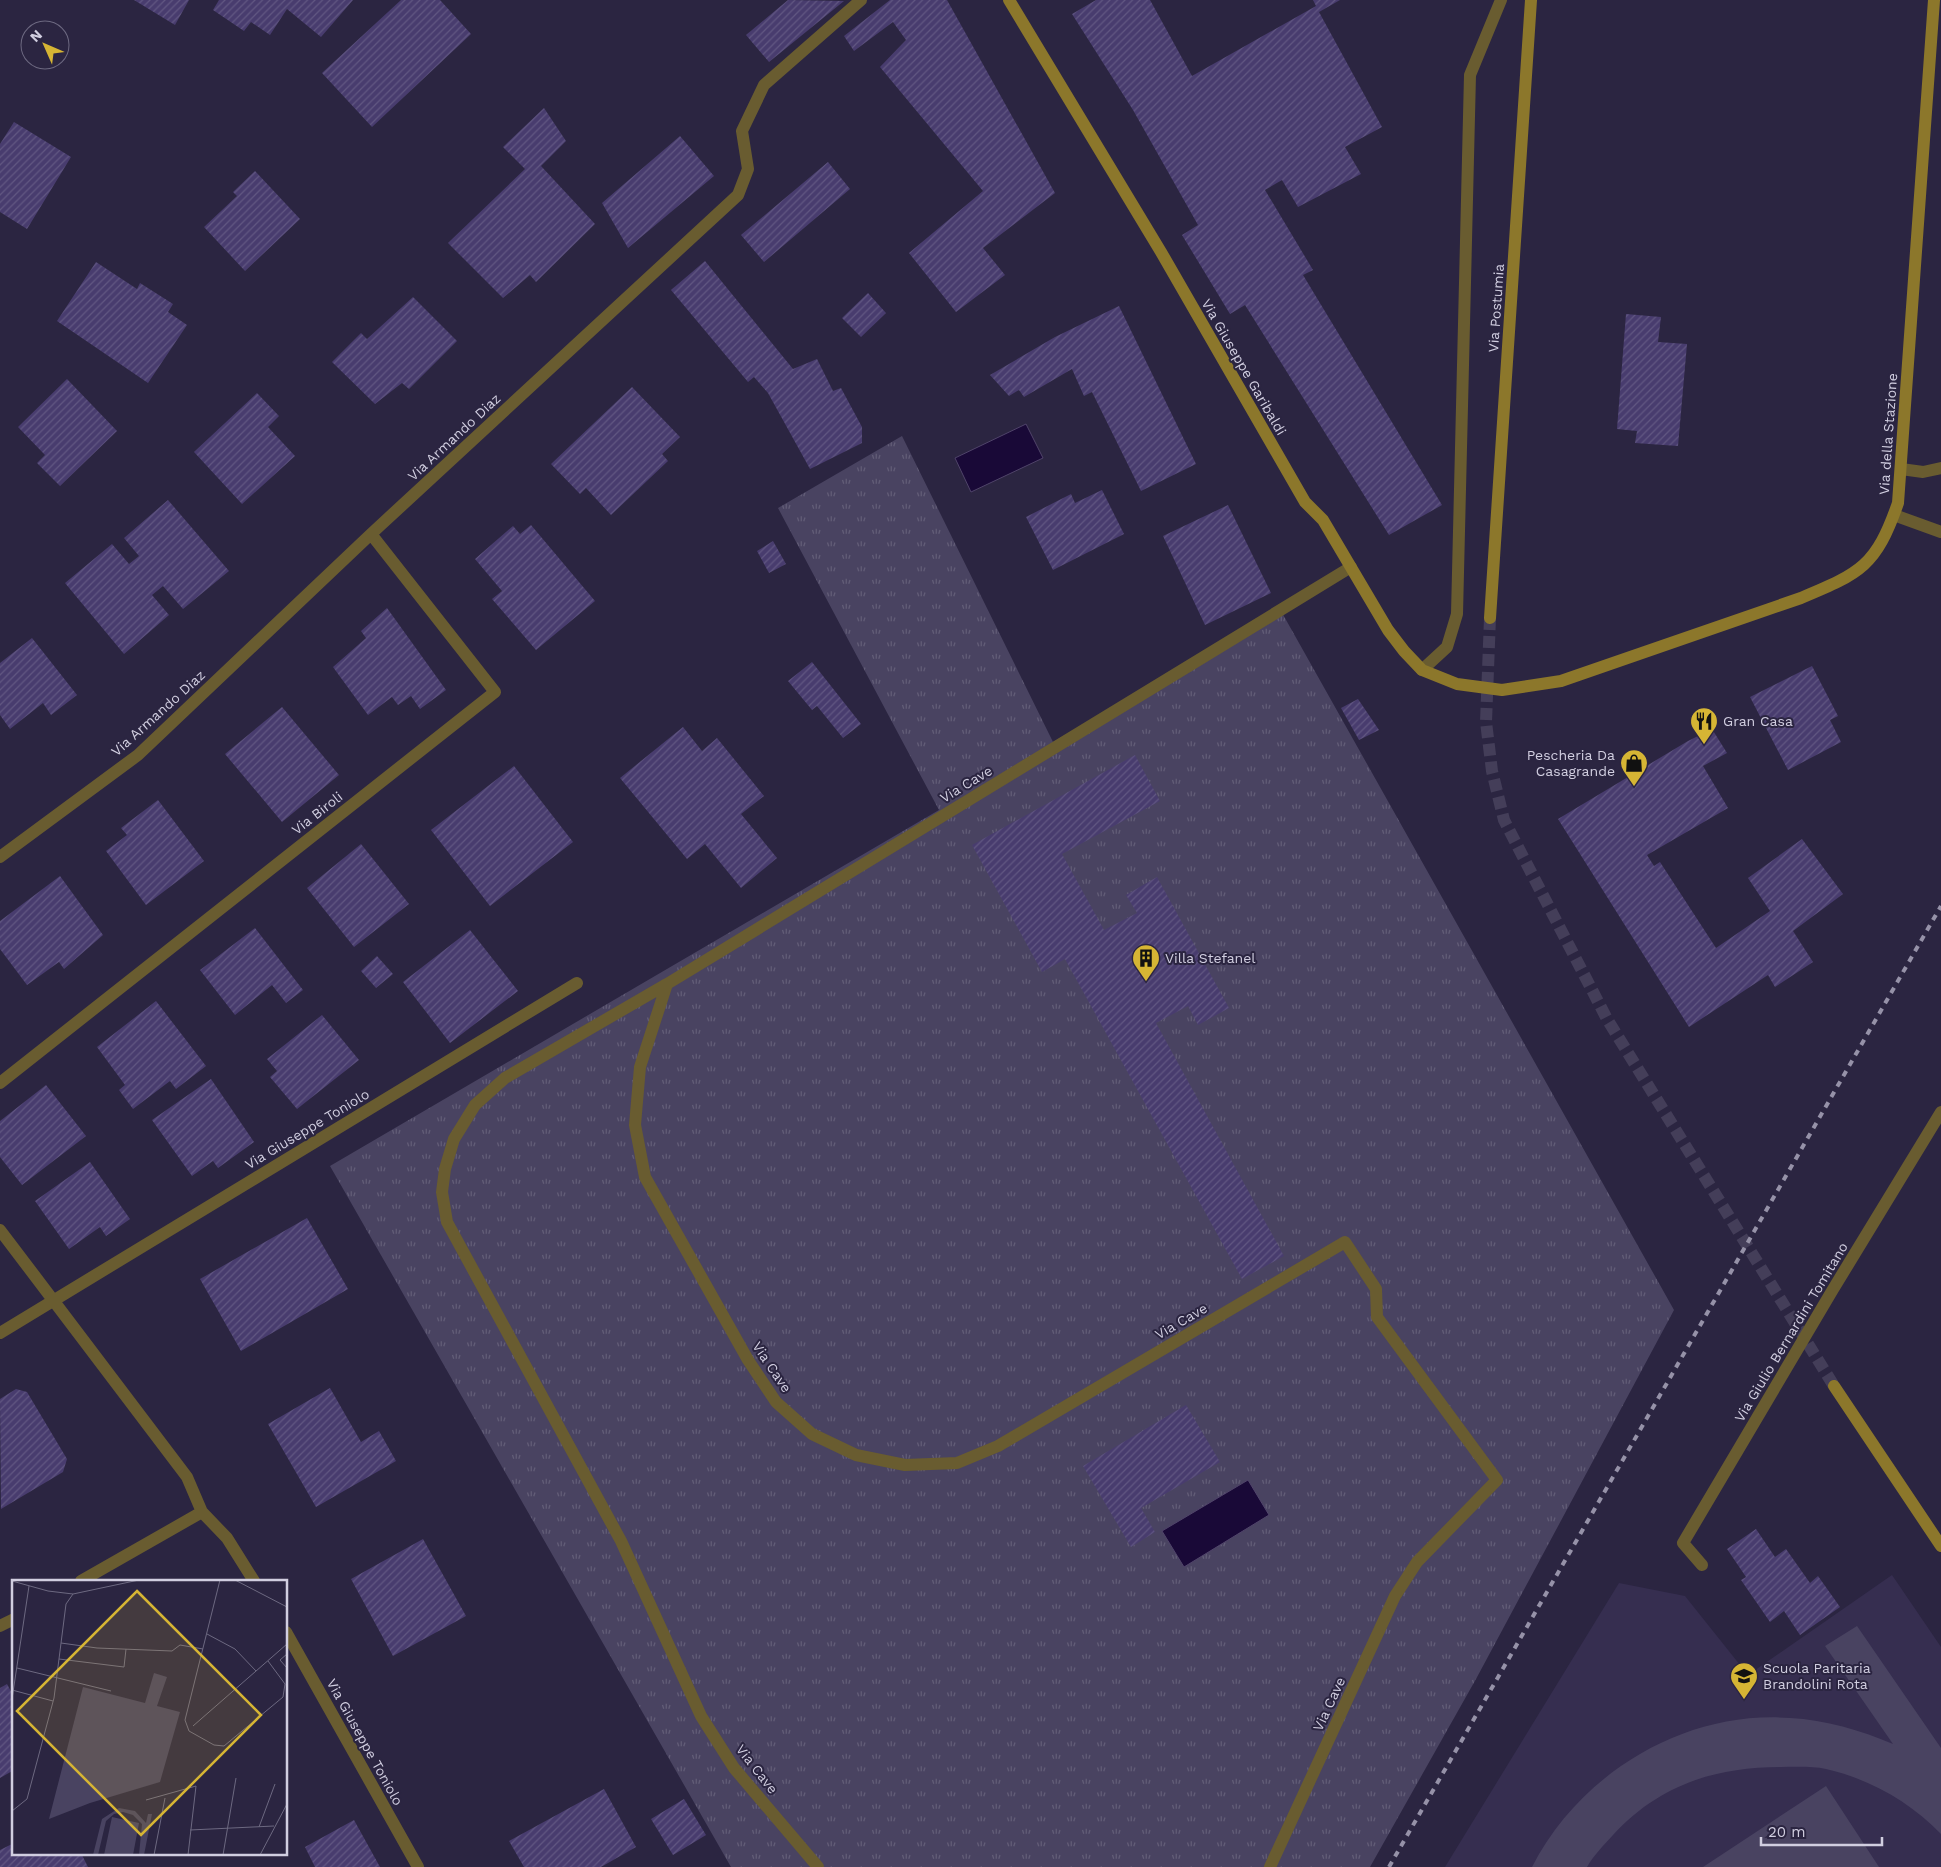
<svg xmlns="http://www.w3.org/2000/svg" width="1941" height="1867" viewBox="0 0 1941 1867" font-family="'Work Sans',sans-serif">
	<style>
		.built { fill: #362e50 }
		.grass { fill: #494361 }
		.park { fill: url(#park-tufts) }
		.water { fill: #190937; stroke: #50446a }
		.building { fill: url(#building-hatch) }
		.lines { fill: none; stroke-linecap: round; stroke-linejoin: round }
		.secondary-tunnel { stroke: #443e59; stroke-width: 12; stroke-dasharray: 12 6; stroke-linecap: butt }
		.lane { stroke: #695c30; stroke-width: 12 }
		.street { stroke: #695c30; stroke-width: 12 }
		.secondary { stroke: #8c772b; stroke-width: 12 }
		.rail { stroke: #9692a8; stroke-width: 4; stroke-dasharray: 6 6; stroke-linecap: butt }
		.labels { text-anchor: middle; stroke-width: 4; stroke-linejoin: round; paint-order: stroke }
		.street-label { font-size: 14px; fill: #d1cee0; stroke: #2b2541 }
		.poi-label { font-size: 14px; fill: #d1cee0; stroke: #2b2541; text-anchor: start }
		.inset-road { fill: none; stroke: #6d6981; stroke-width: 1 }
		.view { fill: #d6b534; fill-opacity: 0.15; stroke: #d6b534; stroke-width: 2.5 }
		.inset-edge { fill: none; stroke: #d1cee0; stroke-width: 2.5 }
	</style>
	<defs>
		<pattern id="park-tufts" width="24" height="20" patternUnits="userSpaceOnUse" patternTransform="scale(1.25)"><rect width="24" height="20" fill="#494361"/><path d="M3 7l-1-3M5 7V3M7 7l1-3M15 17l-1-3M17 17v-4M19 17l1-3" fill="none" stroke="#625d77"/></pattern>
		<pattern id="building-hatch" width="6" height="6" patternUnits="userSpaceOnUse" patternTransform="scale(1.25)"><rect width="6" height="6" fill="#483c6e"/><path d="M-1 1l2-2M0 6l6-6M5 7l2-2" fill="none" stroke="#615782"/></pattern>
	</defs>
	<rect width="100%" height="100%" fill="#2b2541"/>
	<path class="built" d="M1892,1575L1941,1647V1867H1445L1619,1583L1685,1596L1748,1675Z"/>
	<path class="grass" d="M1857,1626L1941,1748V1834C1910,1802 1870,1779 1826,1769C1812,1766 1795,1767 1781,1767C1715,1767 1659,1785 1613,1835C1604,1845 1594,1855 1587,1867H1532C1580,1773 1685,1710 1790,1718C1826,1720 1860,1730 1893,1744L1825,1646Z
		M1826,1786L1879,1867H1703Z"/>
	<path class="park" d="M902,436L1053,742L1281,611L1674,1310L1476,1679L1370,1867H731L330,1166L939,810L778,508Z"/>
	<path class="water" d="M1026,424L1043,458L971,492L955,458Z
		M1248,1480L1269,1515L1184,1567L1162,1531Z"/>
	<path class="building" d="M134,0H189L175,25Z
		M219,0H353L321,37L287,9L270,35L251,22L244,31L213,10Z
		M401,0H440L471,34L372,127L322,73Z
		M788,0L844,1L769,62L746,35Z
		M890,0H947L1055,193L983,248L1005,275L956,312L909,253L983,191L880,67L906,40L893,22L854,51L844,36Z
		M1096,0H1150L1192,76L1316,6L1313,0H1340L1319,12L1382,127L1345,147L1361,174L1298,207L1282,180L1265,190L1313,270L1303,275L1442,505L1389,535L1245,305L1230,314L1182,235L1198,225L1133,110L1072,14Z
		M544,108L566,141L541,166L595,224L536,282L530,275L503,298L448,243L525,169L503,147Z
		M14,122L71,157L27,229L0,212V144Z
		M680,136L714,176L628,248L602,203Z
		M828,162L850,189L764,262L741,235Z
		M255,171L300,219L245,271L204,227L237,196L233,192Z
		M705,261L793,369L817,359L833,391L841,388L862,427V443L810,469L768,393L754,377L748,382L671,290Z
		M96,262L137,289L140,283L173,304L168,312L187,325L148,383L57,321Z
		M868,293L886,313L861,337L842,318Z
		M413,297L457,341L409,389L402,383L375,404L332,362L361,333L367,339Z
		M1119,306L1196,464L1141,491L1092,392L1084,396L1072,369L1024,397L1019,390L1009,396L990,375L1055,337Z
		M1626,314L1661,317L1658,342L1687,344L1678,446L1635,443L1637,431L1617,429Z
		M67,379L117,431L60,486L37,463L45,455L18,427Z
		M632,387L680,437L662,454L668,461L611,515L586,488L580,494L551,464Z
		M257,393L279,416L268,427L295,456L242,504L194,452Z
		M1102,490L1124,534L1053,570L1026,517L1071,494L1075,503Z
		M168,500L229,571L183,609L163,586L152,595L169,615L124,654L65,583L112,544L129,564L139,556L124,538Z
		M1228,505L1271,593L1205,625L1163,536Z
		M531,525L595,601L536,650L492,599L502,591L475,559L513,526L520,534Z
		M773,541L786,564L769,573L757,551Z
		M387,608L446,690L420,709L411,696L398,705L392,697L368,715L333,667L366,638L361,631Z
		M32,638L77,695L51,715L43,703L10,729L0,715V663Z
		M812,662L861,724L843,738L817,706L812,710L788,681Z
		M1812,666L1838,716L1830,720L1841,742L1788,770L1750,697Z
		M1358,699L1379,730L1359,740L1341,708Z
		M282,707L339,775L282,822L225,754Z
		M683,727L702,751L717,738L764,796L741,814L777,858L741,888L705,844L687,859L620,778Z
		M1712,729L1727,753L1703,766L1728,808L1647,855L1654,866L1660,862L1716,948L1770,911L1748,878L1802,839L1843,894L1793,931L1813,962L1775,987L1768,975L1689,1027L1558,819L1688,741Z
		M1135,755L1160,801L1062,854L1104,930L1137,913L1126,895L1157,877L1229,1008L1198,1025L1188,1006L1156,1023L1284,1256L1242,1279L1065,959L1042,972L972,845Z
		M514,766L573,842L490,906L431,830Z
		M158,800L204,861L146,905L106,851L127,835L121,828Z
		M361,844L409,904L354,947L307,888Z
		M60,876L103,935L64,969L59,962L27,985L0,949V921Z
		M255,928L303,990L286,1003L272,985L235,1015L200,970Z
		M470,930L518,991L450,1043L403,982Z
		M377,956L393,974L376,988L361,971Z
		M156,1001L206,1066L176,1089L170,1081L133,1109L119,1090L125,1085L97,1047Z
		M322,1015L359,1060L297,1109L270,1077L277,1071L267,1059Z
		M211,1079L254,1142L218,1168L213,1161L192,1176L152,1120Z
		M46,1085L86,1136L22,1185L0,1157V1121Z
		M90,1162L130,1219L106,1236L100,1227L69,1249L35,1201Z
		M307,1218L348,1289L241,1351L200,1279Z
		M330,1388L361,1442L379,1431L396,1461L316,1507L268,1424Z
		M16,1389L27,1392L67,1459L63,1472L1,1509L0,1399Z
		M1186,1405L1220,1462L1141,1508L1155,1532L1131,1547L1083,1466Z
		M1756,1529L1775,1557L1786,1549L1810,1583L1818,1576L1840,1607L1800,1635L1784,1611L1770,1622L1741,1580L1746,1577L1727,1549Z
		M423,1539L466,1616L393,1656L351,1579Z
		M7,1684L14,1697V1770L0,1778V1688Z
		M604,1789L636,1847L601,1867H524L509,1841Z
		M684,1799L706,1835L673,1855L651,1819Z
		M354,1820L380,1867H315L305,1847Z
		M14,1843V1853H81L88,1867H0V1850Z"/>
	<g class="lines">
		<path class="secondary-tunnel" d="M1490,618L1486,722L1492,771L1504,820L1607,1019L1834,1386"/>
		<path class="lane" d="M1901,469L1923,472L1941,468
			M1894,515L1941,532
			M1422,670L1447,647L1457,614L1470,75L1501,0
			M667,984L1351,567
			M818,1867L734,1768L701,1716L621,1541L447,1222L442,1192L445,1169L454,1139L475,1105L505,1078L667,984L640,1067L635,1125L645,1177L748,1360L776,1402L812,1434L856,1455L905,1465L957,1463L998,1446L1345,1242L1376,1289L1377,1317L1497,1480L1417,1562L1395,1596L1270,1867"/>
		<path class="street" d="M0,857L138,755L371,534L738,195L748,169L742,131L764,85L861,0
			M0,1083L495,692L371,534
			M0,1230L187,1477L202,1512L227,1538L254,1581
			M0,1333L577,983
			M1702,1565L1683,1543L1832,1291L1941,1112
			M81,1581L202,1512
			M0,1626L14,1619
			M286,1632L418,1867"/>
		<path class="secondary" d="M1009,0L1161,252L1305,502L1323,520L1388,630L1404,651L1422,670L1457,684L1502,690L1561,681L1801,598C1861,573 1876,566 1898,503L1934,0
			M1490,618L1531,0
			M1834,1386L1941,1546"/>
		<path class="rail" d="M1389,1867L1941,906"/>
	</g>
	<defs>
		<g id="restaurant-pin" transform="scale(1.4375)"><path d="M0 17L-7.5 6A9.5 9.5 0 1 1 7.5 6Z" fill="#d6b534" stroke="#2b2541"/><path d="M-5-6h1v4h1v-4h1v4h1v-4h1v5L-1.5 .5V6h-2V.5L-5-1ZM5-6V6H3V1.5H1.5Q1.5-4 5-6Z" fill="#111"/></g>
		<g id="shop-pin" transform="scale(1.4375)"><path d="M0 17L-7.5 6A9.5 9.5 0 1 1 7.5 6Z" fill="#d6b534" stroke="#2b2541"/><path d="M-5-2.5h2.3a2.7 3.5 0 0 1 5.4 0H5L5.5 6h-11ZM-1.5-2.5h3a1.5 2.3 0 0 0-3 0Z" fill="#111"/></g>
		<g id="building-pin" transform="scale(1.4375)"><path d="M0 17L-7.5 6A9.5 9.5 0 1 1 7.5 6Z" fill="#d6b534" stroke="#2b2541"/><path d="M-4-6H4V6H1V3H-1V6H-4ZM-2.5-4.3h1.7v1.8h-1.7ZM.8-4.3h1.7v1.8H.8ZM-2.5-1h1.7V.8h-1.7ZM.8-1h1.7V.8H.8Z" fill="#111"/></g>
		<g id="school-pin" transform="scale(1.4375)"><path d="M0 17L-7.5 6A9.5 9.5 0 1 1 7.5 6Z" fill="#d6b534" stroke="#2b2541"/><path d="M0-5L7-2L0 1L-7-2ZM-4 1L0 2.5L4 1V4Q0 6-4 4Z" fill="#111"/></g>
	</defs>
	<g fill-rule="evenodd">
		<use href="#restaurant-pin" x="1704" y="721"/>
		<use href="#shop-pin" x="1634" y="763"/>
		<use href="#building-pin" x="1146" y="958"/>
		<use href="#school-pin" x="1744" y="1676"/>
	</g>
	<g class="labels">
		<g class="street-label">
			<text transform="translate(1496 308) rotate(-86)" y="5">Via Postumia</text>
			<text transform="translate(1244 367) rotate(60)" y="5">Via Giuseppe Garibaldi</text>
			<text transform="translate(1888 434) rotate(-86)" y="5">Via della Stazione</text>
			<text transform="translate(454 437) rotate(-43)" y="5">Via Armando Diaz</text>
			<text transform="translate(158 713) rotate(-42)" y="5">Via Armando Diaz</text>
			<text transform="translate(966 784) rotate(-31)" y="5">Via Cave</text>
			<text transform="translate(317 813) rotate(-38)" y="5">Via Biroli</text>
			<text transform="translate(307 1129) rotate(-31)" y="5">Via Giuseppe Toniolo</text>
			<text transform="translate(1181 1321) rotate(-30)" y="5">Via Cave</text>
			<text transform="translate(1791 1332) rotate(-59)" y="5">Via Giulio Bernardini Tomitano</text>
			<text transform="translate(772 1367) rotate(56)" y="5">Via Cave</text>
			<text transform="translate(1329 1704) rotate(-65)" y="5">Via Cave</text>
			<text transform="translate(365 1742) rotate(61)" y="5">Via Giuseppe Toniolo</text>
			<text transform="translate(757 1769) rotate(52)" y="5">Via Cave</text>
		</g>
		<g class="poi-label">
			<text x="1723" y="726">Gran Casa</text>
			<text x="1615" y="760" text-anchor="end">Pescheria Da<tspan x="1615" dy="16">Casagrande</tspan></text>
			<text x="1165" y="963">Villa Stefanel</text>
			<text x="1763" y="1673">Scuola Paritaria<tspan x="1763" dy="16">Brandolini Rota</tspan></text>
		</g>
	</g>
	<g transform="translate(12 1580)">
		<rect width="275" height="275" fill="#2b2541"/>
		<path d="M107,228L123,231L134,243L136,234H140L132,275H127L130,244L121,235L111,232L102,234L94,241L86,275H81L90,239ZM100,237L127,243L121,275H92Z" fill="#494361"/>
		<path d="M142,93L155,97L145,126L168,132L148,202L78,223L37,239L71,107L133,123Z" fill="#494361"/>
		<path class="inset-road" d="M208,0L173,140L177,151L202,165L212,166L271,117L273,104L256,81M223,0L275,27M0,1L36,11L61,14L127,0M195,54L223,69L244,91M49,63L85,68L160,71L168,65L191,69M275,74L268,80L275,88M47,79L112,87L114,69M5,88L99,111M0,110L41,121M0,119L17,6M181,146L275,64M134,220L184,206L176,275M0,231L15,219L42,118L54,24L61,14M247,247L263,204M178,250L262,246M142,275L153,218M211,275L224,198M248,275L275,224"/>
		<path class="view" d="M125,11L249,135L129,255L5,131Z"/>
		<rect width="275" height="275" class="inset-edge"/>
	</g>
	<g transform="translate(45 45) rotate(315)"><circle r="24" fill="#2b2541" stroke="#6d6981"/>
	<path d="M0-4L9 19L0 12L-9 19Z" fill="#d6b534"/>
	<text y="-8" font-size="14" font-weight="bold" text-anchor="middle" fill="#d1cee0">N</text>
	</g>
	<path d="M1761 1837v8h121v-8" fill="none" stroke="#d1cee0" stroke-width="2.5"/>
	<text x="1768" y="1837" font-size="15" fill="#d1cee0" stroke="#2b2541" stroke-width="4" paint-order="stroke">20 m</text>
</svg>
